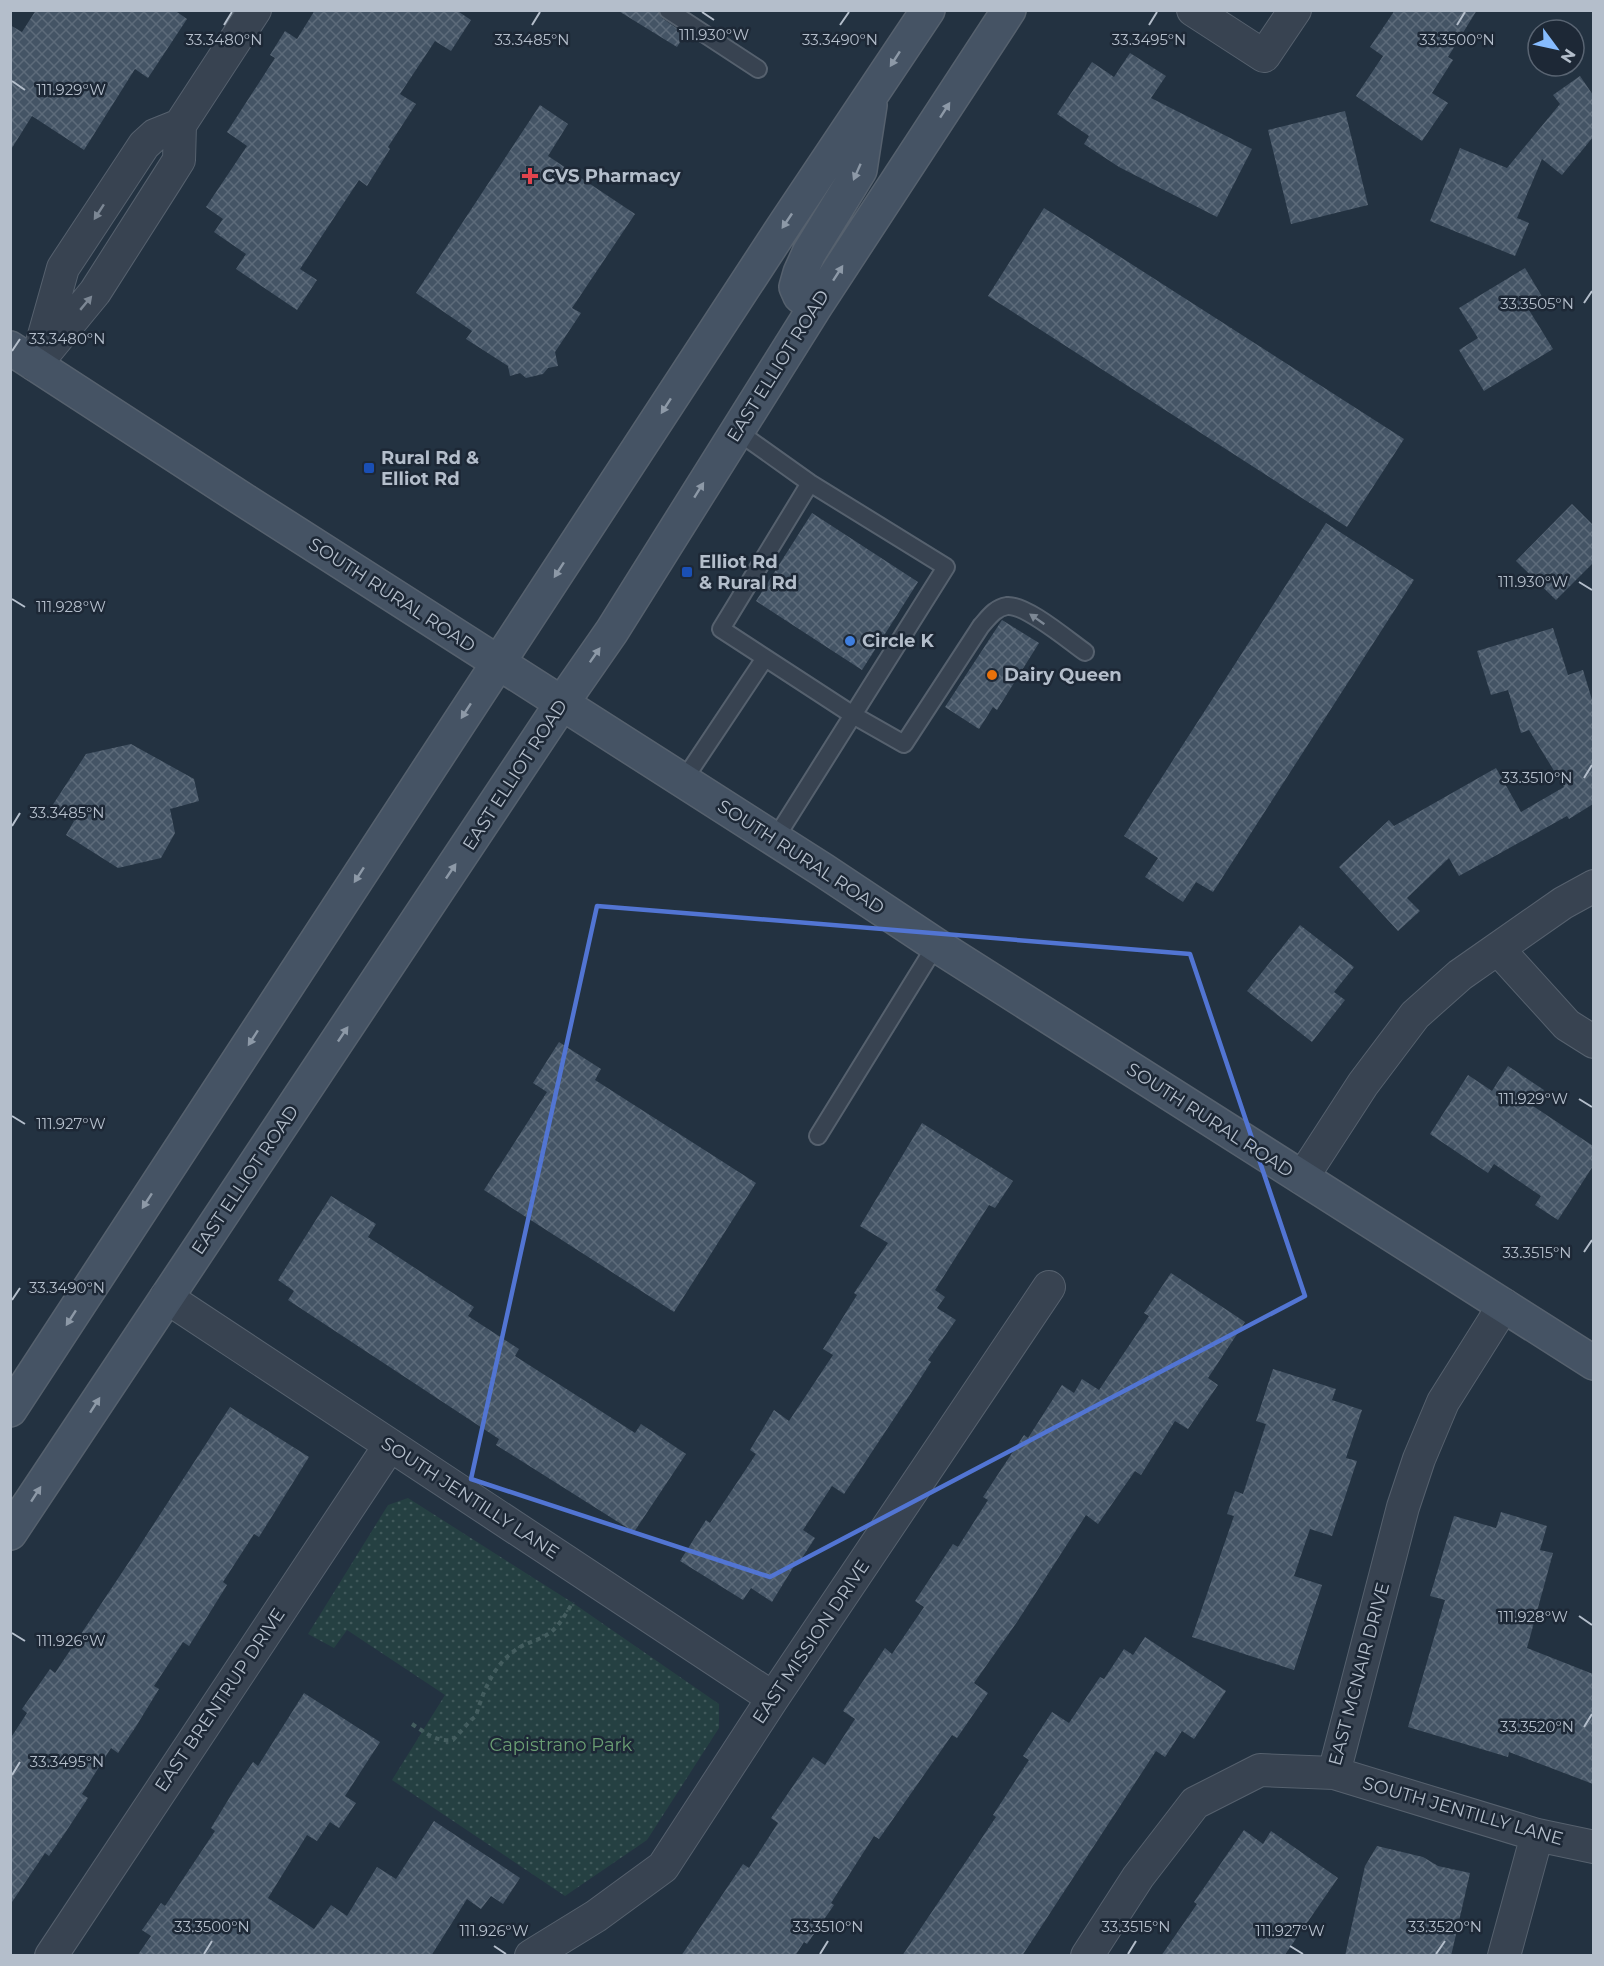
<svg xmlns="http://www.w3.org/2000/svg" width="1604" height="1966" viewBox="0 0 1604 1966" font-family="Montserrat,sans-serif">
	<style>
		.grass { fill: url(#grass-dots) }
		.building { fill: url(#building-cross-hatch) }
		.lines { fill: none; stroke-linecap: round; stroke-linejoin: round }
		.service-casing { stroke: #56616e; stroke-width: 20 }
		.minor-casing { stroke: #56616e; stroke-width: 34 }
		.secondary-casing { stroke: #56616e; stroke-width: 36 }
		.path { stroke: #445d5f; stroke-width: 4; stroke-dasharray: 4.5 4.5; stroke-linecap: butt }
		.service { stroke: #384351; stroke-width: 16 }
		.minor { stroke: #384351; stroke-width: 32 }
		.secondary { stroke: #455364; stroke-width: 33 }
		.oneway { fill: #8d99a7 }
		.oneway2 { fill: #7c8794 }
		.marked { fill: none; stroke: #5275d3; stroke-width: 4.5; stroke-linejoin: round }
		.ticks { fill: none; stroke: #b4becb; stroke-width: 2 }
		.health-dot { fill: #e0444e; stroke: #1d2836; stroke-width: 2 }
		.transit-dot { fill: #1a4fb4; stroke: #1d2836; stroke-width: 2 }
		.shop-dot { fill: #3f7fe0; stroke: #1d2836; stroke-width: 2 }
		.food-dot { fill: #e8710a; stroke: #1d2836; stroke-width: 2 }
		.labels { text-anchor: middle; stroke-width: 5; stroke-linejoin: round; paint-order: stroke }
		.poi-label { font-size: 18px; font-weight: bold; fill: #b4becb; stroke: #1d2836; text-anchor: start }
		.street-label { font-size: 18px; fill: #b4becb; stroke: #1d2836 }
		.park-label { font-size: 18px; fill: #6a9e73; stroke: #1d2836 }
		.ticks-label { font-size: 15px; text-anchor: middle; fill: #b4becb; stroke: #1d2836; stroke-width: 5; stroke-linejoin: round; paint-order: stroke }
	</style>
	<defs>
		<pattern id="grass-dots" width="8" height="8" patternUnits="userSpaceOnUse" patternTransform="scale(1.5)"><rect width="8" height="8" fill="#254042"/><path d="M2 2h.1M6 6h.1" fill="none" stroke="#425a5c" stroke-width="1.8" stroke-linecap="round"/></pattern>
		<pattern id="building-cross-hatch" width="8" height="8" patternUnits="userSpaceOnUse" patternTransform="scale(1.5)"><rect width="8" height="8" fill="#445465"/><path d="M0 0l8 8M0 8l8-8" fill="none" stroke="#5d6b7a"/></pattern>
	</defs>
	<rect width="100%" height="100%" fill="#233241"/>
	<path class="grass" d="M408,1498L573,1603L719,1704V1728L647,1840L565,1896L392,1780L445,1695L347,1630L334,1648L308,1634L388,1505Z"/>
	<path class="building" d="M36,10H174L187,19L148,78L135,69L84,150L32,116L10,151V25L22,32Z
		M315,10H456L471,20L451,51L435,41L400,94L416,104L388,147L390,149L367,186L359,180L300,269L317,280L297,310L236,269L246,254L214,232L223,219L206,207L247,146L227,132L275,58L270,55L285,31L297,39Z
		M617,10H658L662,18L685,34L677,47Z
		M1395,10H1477L1448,57L1453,60L1432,93L1448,103L1422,141L1356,96L1383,56L1370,47Z
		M1130,53L1166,76L1151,98L1252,149L1217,217L1119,167L1084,144L1089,136L1057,114L1092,62L1114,77Z
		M1580,76L1593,95V137L1562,175L1542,159L1517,218L1529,223L1515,256L1430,221L1460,148L1507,168L1560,104L1553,95Z
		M540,105L568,124L548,156L635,214L572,308L581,313L555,352L558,366L548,368L543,374L526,378L520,373L510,376L508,366L466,339L472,331L416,293Z
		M1345,111L1368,205L1291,224L1268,130Z
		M1044,208L1404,439L1347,527L988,296Z
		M1525,268L1544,300L1529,310L1553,349L1484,391L1459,350L1478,338L1459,308Z
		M1572,504L1593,525V563L1556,600L1516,561Z
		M812,513L918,582L862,670L756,601Z
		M1326,523L1414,580L1213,892L1196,882L1183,902L1145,877L1158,858L1124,836Z
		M1002,620L1039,643L997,710L993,707L979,729L945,707Z
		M1553,628L1568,675L1583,670L1593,703V804L1569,819L1567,816L1459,876L1449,858L1407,898L1420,911L1398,931L1339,867L1389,820L1394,826L1496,768L1521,812L1564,787L1529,730L1521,733L1508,690L1491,695L1477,651Z
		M131,744L194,779L199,801L170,809L175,833L161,858L118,868L66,835L74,821L52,806L86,754Z
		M1300,925L1354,967L1334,992L1345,1000L1312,1042L1247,991Z
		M559,1042L601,1069L595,1080L756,1183L674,1312L484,1190L547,1092L533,1083Z
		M1508,1066L1544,1090L1533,1106L1593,1146V1166L1558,1220L1535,1205L1541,1196L1494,1164L1488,1173L1430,1134L1468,1075L1492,1091Z
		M922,1123L1013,1181L995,1208L989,1205L935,1290L945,1297L937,1308L956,1320L928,1360L931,1362L913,1390L844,1494L832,1486L803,1530L815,1538L798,1564L796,1563L772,1602L751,1588L743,1600L680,1561L706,1520L710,1523L756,1454L750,1450L774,1410L789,1421L833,1355L823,1349L857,1295L854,1293L888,1243L860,1226Z
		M331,1196L376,1224L368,1237L474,1307L468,1316L519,1349L515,1356L635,1433L641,1424L686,1454L634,1532L496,1445L499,1439L288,1300L294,1291L278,1280Z
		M1171,1273L1245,1322L1208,1378L1218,1385L1188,1429L1175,1421L1141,1475L1135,1471L1098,1524L1086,1515L1017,1622L974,1683L988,1693L957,1738L952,1735L879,1839L874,1836L831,1903L834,1905L807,1944L804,1942L795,1956H681L743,1864L749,1868L778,1823L771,1818L813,1757L825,1765L855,1719L843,1711L885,1648L892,1654L924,1607L915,1601L953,1544L958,1547L988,1500L983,1497L1024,1435L1028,1438L1062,1385L1074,1393L1082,1379L1099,1390L1149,1316L1144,1313Z
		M1273,1369L1336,1389L1332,1400L1362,1410L1346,1458L1357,1461L1332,1536L1310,1529L1294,1576L1322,1585L1294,1670L1192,1637L1234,1516L1227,1514L1235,1491L1243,1494L1266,1424L1256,1421Z
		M230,1407L309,1457L259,1537L254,1534L223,1582L227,1585L189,1646L183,1642L154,1686L159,1689L135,1728L118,1753L111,1748L82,1794L88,1798L65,1833L49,1856L45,1853L10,1905V1739L27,1713L22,1709L50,1669L55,1673L131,1559Z
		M1501,1512L1547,1526L1540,1550L1553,1553L1527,1648L1593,1674V1784L1509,1752L1508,1757L1408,1727L1445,1600L1430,1596L1454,1516L1496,1528Z
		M1145,1637L1226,1691L1194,1739L1182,1731L1165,1757L1156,1751L1022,1956H902L996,1817L993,1815L1029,1760L1023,1756L1052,1712L1069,1723L1100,1677L1104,1679L1124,1649L1133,1655Z
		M304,1693L380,1742L345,1796L356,1803L339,1828L330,1822L317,1841L307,1835L268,1898L314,1929L331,1905L347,1916L377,1867L396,1879L434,1821L520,1878L503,1904L491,1896L481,1909L467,1899L431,1956H137L151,1936L142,1930L161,1903L165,1906L215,1831L211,1828L236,1787L253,1762L258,1766Z
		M1244,1830L1263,1844L1271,1831L1338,1878L1284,1956H1161L1197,1904L1194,1902Z
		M1377,1846L1423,1857L1438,1866L1470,1873L1451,1956H1345L1365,1866Z"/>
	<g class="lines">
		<g class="service-casing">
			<path id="service" d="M668,10L758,69
				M737,431L810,483L946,567L775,839
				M810,483L721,629L853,715L904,744L981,626C989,617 995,608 1007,606C1026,604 1069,641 1085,652
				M683,781L765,658
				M818,1136L936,945"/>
		</g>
		<g class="minor-casing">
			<path id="minor" d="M1193,10L1264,56L1295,10
				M39,353L63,268L144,145L155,135L180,125
				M35,365L95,292L167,179L179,160L180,125L255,10
				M1498,949L1567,1025L1594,1042
				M1302,1178L1363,1084L1415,1015L1460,975L1563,903L1594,886
				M166,1297L773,1698
				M1334,1773L1403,1507L1419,1459L1443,1402L1504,1305
				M51,1956L390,1445
				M531,1956L596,1916L663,1867L773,1698L1049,1287
				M1087,1956L1138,1877L1195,1803L1260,1770L1334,1773L1537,1835L1594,1847
				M1504,1956L1537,1835"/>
		</g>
		<g class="secondary-casing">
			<path id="secondary" d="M815,307L800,296L796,287L800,273L809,253L860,170L870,105
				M10,348L247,502L823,870L936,945L1594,1363
				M10,1410L787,221L928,10
				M10,1533L562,703L612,631L815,307L1009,10"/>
		</g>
		<path class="path" d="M412,1724C426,1733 436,1742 453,1740L471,1720L476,1716C483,1691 494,1664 517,1649C527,1642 541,1640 551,1632C560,1625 567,1612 573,1602"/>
		<use href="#service" class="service"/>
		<use href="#minor" class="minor"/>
		<use href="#secondary" class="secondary"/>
	</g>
	<defs><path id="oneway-solid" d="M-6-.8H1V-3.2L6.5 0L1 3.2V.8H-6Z" transform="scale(1.5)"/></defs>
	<g class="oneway">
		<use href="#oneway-solid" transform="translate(895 59) rotate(123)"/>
		<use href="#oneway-solid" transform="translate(945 110) rotate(-57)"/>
		<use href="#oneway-solid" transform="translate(857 172) rotate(114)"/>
		<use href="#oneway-solid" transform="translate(787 221) rotate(124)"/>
		<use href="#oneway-solid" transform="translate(838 273) rotate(-57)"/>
		<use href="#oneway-solid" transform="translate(666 406) rotate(123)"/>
		<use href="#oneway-solid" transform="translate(699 490) rotate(-58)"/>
		<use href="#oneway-solid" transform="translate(559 570) rotate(123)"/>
		<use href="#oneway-solid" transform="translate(595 655) rotate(-55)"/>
		<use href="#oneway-solid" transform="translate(466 711) rotate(123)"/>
		<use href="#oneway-solid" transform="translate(451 871) rotate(-56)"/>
		<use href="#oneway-solid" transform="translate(359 875) rotate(123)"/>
		<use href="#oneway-solid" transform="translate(343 1034) rotate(-56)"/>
		<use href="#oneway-solid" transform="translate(253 1038) rotate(123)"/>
		<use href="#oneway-solid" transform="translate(147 1201) rotate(123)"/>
		<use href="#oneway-solid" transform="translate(71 1318) rotate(123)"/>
		<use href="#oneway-solid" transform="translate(95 1405) rotate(-57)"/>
		<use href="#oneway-solid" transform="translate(36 1494) rotate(-57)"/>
	</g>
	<g class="oneway2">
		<use href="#oneway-solid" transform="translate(99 212) rotate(123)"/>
		<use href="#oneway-solid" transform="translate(86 303) rotate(-50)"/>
		<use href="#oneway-solid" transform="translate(1037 619) rotate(-145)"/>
	</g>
	<path class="marked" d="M597,906L1190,954L1305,1296L770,1577L471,1479Z"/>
	<path class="ticks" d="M702,12L714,20M224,25L232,12M532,25L540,12M840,25L849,12M1149,25L1157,12M1457,25L1465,12M12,81L25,90M1584,303L1592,291M12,351L20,339M1579,582L1592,590M12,599L25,607M1584,778L1592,765M12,826L20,813M1579,1099L1592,1107M12,1116L25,1124M1584,1252L1592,1240M12,1300L20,1288M1579,1616L1592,1625M12,1633L25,1641M1584,1727L1592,1714M12,1775L20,1762M494,1946L506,1954M1290,1946L1303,1954M204,1954L212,1941M820,1954L828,1941M1128,1954L1136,1941M1436,1954L1445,1941"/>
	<path class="health-dot" d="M527 167h6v6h6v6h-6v6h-6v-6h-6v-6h6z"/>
	<g class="transit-dot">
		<rect x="363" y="462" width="12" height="12" rx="3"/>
		<rect x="681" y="566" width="12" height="12" rx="3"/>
	</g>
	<circle class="shop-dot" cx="850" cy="641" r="6"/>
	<circle class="food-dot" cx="992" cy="675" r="6"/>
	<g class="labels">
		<g class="poi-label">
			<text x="542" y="182">CVS Pharmacy</text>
			<text x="381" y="464">Rural Rd &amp;<tspan x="381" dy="21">Elliot Rd</tspan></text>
			<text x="699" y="568">Elliot Rd<tspan x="699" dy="21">&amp; Rural Rd</tspan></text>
			<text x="862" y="647">Circle K</text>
			<text x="1004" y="681">Dairy Queen</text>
		</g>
		<g class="street-label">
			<text transform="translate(778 366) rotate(-58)" y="6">EAST ELLIOT ROAD</text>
			<text transform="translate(392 595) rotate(33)" y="6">SOUTH RURAL ROAD</text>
			<text transform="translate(515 775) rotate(-57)" y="6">EAST ELLIOT ROAD</text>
			<text transform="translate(801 857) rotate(33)" y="6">SOUTH RURAL ROAD</text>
			<text transform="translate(1210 1120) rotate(33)" y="6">SOUTH RURAL ROAD</text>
			<text transform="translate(245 1180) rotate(-56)" y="6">EAST ELLIOT ROAD</text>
			<text transform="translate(470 1498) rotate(33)" y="6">SOUTH JENTILLY LANE</text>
			<text transform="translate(811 1642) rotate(-56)" y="6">EAST MISSION DRIVE</text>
			<text transform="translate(1359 1674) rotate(-75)" y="6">EAST MCNAIR DRIVE</text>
			<text transform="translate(220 1700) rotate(-56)" y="6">EAST BRENTRUP DRIVE</text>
			<text transform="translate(1463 1811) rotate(16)" y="6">SOUTH JENTILLY LANE</text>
		</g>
		<g class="park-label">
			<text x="561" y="1751">Capistrano Park</text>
		</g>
	</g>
	<g class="ticks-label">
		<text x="714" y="40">111.930°W</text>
		<text x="224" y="45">33.3480°N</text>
		<text x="840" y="45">33.3490°N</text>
		<text x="1149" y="45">33.3495°N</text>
		<text x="532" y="45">33.3485°N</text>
		<text x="1457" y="45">33.3500°N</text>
		<text x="71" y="95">111.929°W</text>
		<text x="1537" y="309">33.3505°N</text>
		<text x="67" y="344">33.3480°N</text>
		<text x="1533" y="587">111.930°W</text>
		<text x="71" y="612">111.928°W</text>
		<text x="1537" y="783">33.3510°N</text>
		<text x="67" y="818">33.3485°N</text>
		<text x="1533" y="1104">111.929°W</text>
		<text x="71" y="1129">111.927°W</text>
		<text x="1537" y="1258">33.3515°N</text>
		<text x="67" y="1293">33.3490°N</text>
		<text x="1533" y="1622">111.928°W</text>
		<text x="71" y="1646">111.926°W</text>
		<text x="1537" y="1732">33.3520°N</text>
		<text x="67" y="1767">33.3495°N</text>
		<text x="212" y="1932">33.3500°N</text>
		<text x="828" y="1932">33.3510°N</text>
		<text x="1136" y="1932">33.3515°N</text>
		<text x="1445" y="1932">33.3520°N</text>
		<text x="494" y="1936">111.926°W</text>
		<text x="1290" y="1936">111.927°W</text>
	</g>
	<rect width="1604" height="1966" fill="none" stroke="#b4becb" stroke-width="24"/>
	<g transform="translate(1556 48) rotate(123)"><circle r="28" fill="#1d2836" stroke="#596472" stroke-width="1.5"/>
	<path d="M0-4.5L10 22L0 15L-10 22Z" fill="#86bbfe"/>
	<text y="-9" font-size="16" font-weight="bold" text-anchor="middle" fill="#b4becb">N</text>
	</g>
</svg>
